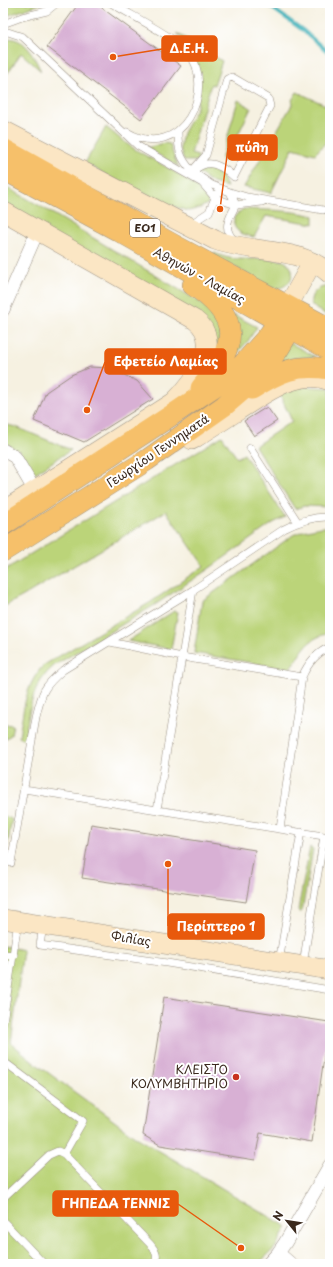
<svg xmlns="http://www.w3.org/2000/svg" width="333" height="1267" viewBox="0 0 333 1267" font-family="'Playpen Sans',sans-serif">
	<style>
		.green { fill: #bbd479; stroke: #7b7f4c }
		.lines { fill: none; stroke-linecap: round; stroke-linejoin: round }
		.stream { stroke: #44b4bb; stroke-width: 3.5 }
		.building { fill: #d8b0d4 }
		.lane-casing { stroke: #988e80; stroke-width: 8 }
		.street-casing { stroke: #988e80; stroke-width: 14 }
		.secondary-casing { stroke: #988e80; stroke-width: 20 }
		.primary-casing { stroke: #988e80; stroke-width: 22 }
		.lane { stroke: #fff; stroke-width: 7 }
		.street { stroke: #fff; stroke-width: 13 }
		.secondary { stroke: #fbe6c4; stroke-width: 19 }
		.primary { stroke: #f6c06b; stroke-width: 21 }
		.poi-dot { fill: #c8321e; stroke: #fff; stroke-width: 1.5 }
		.labels { text-anchor: middle; stroke-width: 4; stroke-linejoin: round; paint-order: stroke }
		.shield { fill: #fff; stroke: #766a62; stroke-width: 1 }
		.shield-label { font-size: 11px; font-weight: bold; fill: #3b2a1e }
		.street-label { font-size: 12px; fill: #3b2a1e; stroke: #fff }
		.poi-label { font-size: 12px; fill: #3b2a1e; stroke: #fff; text-anchor: end }
		.leader { fill: none; stroke: #e8590c; stroke-width: 1.5 }
		.callout-dot { fill: #e8590c; stroke: #fff; stroke-width: 1.5 }
		.callout { fill: #e8590c; stroke: #e8590c; stroke-width: 1.5 }
		.callout-label { font-size: 13px; text-anchor: middle; font-weight: bold; fill: #fff }
	</style>
	<rect width="100%" height="100%" fill="#fff"/>
	<filter id="ink" filterUnits="userSpaceOnUse"><feTurbulence type="fractalNoise" baseFrequency=".025" numOctaves="2"/><feDisplacementMap in="SourceGraphic" scale="8" xChannelSelector="R" yChannelSelector="G"/><feConvolveMatrix kernelMatrix="1 2 1 2 8 2 1 2 1" color-interpolation-filters="sRGB"/></filter>
	<filter id="wash" filterUnits="userSpaceOnUse"><feTurbulence type="fractalNoise" baseFrequency=".012" numOctaves="4" result="noise"/><feDisplacementMap in="SourceGraphic" scale="16" xChannelSelector="R" yChannelSelector="G"/><feGaussianBlur stdDeviation="0.9" result="paint"/><feColorMatrix in="noise" values="0 0 0 0 0 0 0 0 0 0 0 0 0 0 0 0 0 1.4 0 .05"/><feComposite in="paint" operator="in"/></filter>
	<g filter="url(#wash)">
		<rect width="100%" height="100%" fill="#f6f1e1"/>
		<path class="green" d="M3,3H43L3,17Z
			M177,33L222,61L214,85L211,84L191,154L198,156L197,161H184L180,148L183,133L197,107V62L190,47Z
			M3,38C26,37 32,53 41,71L21,53L3,80Z
			M297,92L330,107V138L315,154L293,148L271,193L244,187L293,103L292,100Z
			M238,100L251,108L225,161L221,160Z
			M106,127C115,134 123,142 133,148C154,162 199,180 209,203L200,208L188,211L172,206L115,180L85,163Z
			M164,143L170,144L175,160L179,167L147,148Z
			M210,169L222,176L227,187L213,183L197,172Z
			M3,185L40,206L208,307L221,329L217,355L213,340L3,204Z
			M243,209C266,210 291,210 314,216V224L266,216L254,237C242,235 230,230 235,216Z
			M214,253C222,256 229,259 238,259C249,260 278,256 287,263C299,272 289,291 272,288L213,255Z
			M323,287H330V317L316,309L311,304C310,295 315,290 323,287Z
			M234,315L257,327L248,341L236,354Z
			M290,343L316,357L295,358L278,363Z
			M298,386L330,388V507L304,506L295,509L255,446L292,421L279,393Z
			M3,424L16,427L71,450L35,473L19,451L3,442Z
			M222,436L237,458L244,454L285,517L273,523L207,570L153,606L55,665C31,685 30,709 25,737L23,739L19,737C23,712 25,684 44,665L151,602L204,566L166,511L25,595L3,607V571Z
			M321,527H330V633C304,639 304,652 289,669L194,653L202,601L293,535L303,531Z
			M174,611L178,612L171,649L128,641Z
			M3,724L13,725L11,735L3,740Z
			M3,816L10,818L12,820L3,866Z
			M310,847L313,849L302,911L300,913L298,910Z
			M3,946L23,950L11,1043L39,1066L136,1137L287,1227L275,1248L258,1264H14L3,1252Z"/>
		<g class="lines">
			<path class="stream" d="M265,3L304,31L330,54"/>
		</g>
		<g id="blocks">
			<path class="building" d="M79,3H95L181,66L141,119L47,47Z
				M90,367L109,368L137,381L153,399L84,442L34,421L46,392L71,375Z
				M267,407L277,421L254,436L244,421Z
				M91,824L255,850L246,902L82,878Z
				M164,997L329,1022L312,1142L260,1133L255,1160L160,1145L143,1135Z"/>
		</g>
	</g>
	<g filter="url(#ink)">
		<use href="#blocks" fill-opacity="0" stroke="#988e80" stroke-width="1"/>
		<g class="lines">
			<g class="lane-casing">
				<path id="lane" d="M111,3C131,15 153,26 172,39C177,42 183,45 187,50C219,89 181,164 127,132
					M3,24L22,17L47,11L57,3
					M3,33L8,32L23,37L138,146L202,183L215,198L209,212L189,225
					M178,132C178,150 180,158 192,171L206,155L227,79L232,77L268,98L270,106L234,177C228,171 216,162 206,164C201,165 196,169 192,171L212,185L230,192L236,205L215,198L216,194L222,190
					M230,192L247,197L323,210
					M234,240C222,228 229,218 236,205L262,202
					M250,448L297,521
					M110,642L182,657L302,677
					M24,789L330,837
					M157,810L193,590
					M280,829L302,677C308,663 316,653 330,647
					M11,863L36,717C42,692 43,687 63,670L193,590L284,529C299,521 313,516 330,517
					M43,926L40,945L167,963L330,990
					M3,954L14,955
					M279,962L301,832
					M303,964L324,836
					M3,1022L18,922
					M3,1061L83,1121L64,1154L58,1151L49,1155L3,1198
					M64,1154L151,1245C156,1251 158,1256 155,1264
					M3,1221L44,1264"/>
			</g>
			<g class="street-casing">
				<path id="street" d="M3,310L38,230
					M3,450L15,457L35,491
					M278,1253L291,1264
					M268,1264L278,1253L285,1243L330,1165"/>
			</g>
			<g class="secondary-casing">
				<path id="secondary" d="M3,130L215,240C252,254 298,245 330,274
					M3,211L195,320C225,342 193,383 174,402L3,511
					M288,306L312,263
					M192,440C208,430 224,420 239,410C265,394 298,368 330,381
					M3,919L330,970"/>
			</g>
			<g class="primary-casing">
				<path id="primary" d="M3,149L172,244L330,329
					M3,169L119,231L330,350
					M193,285C243,319 238,345 201,388
					M252,389C280,371 296,364 330,369
					M3,525L178,411L237,371L269,335L286,310
					M3,551L147,460L224,406L245,388L278,350L300,313"/>
			</g>
			<use href="#lane" class="lane"/>
			<use href="#street" class="street"/>
			<use href="#secondary" class="secondary"/>
			<use href="#primary" class="primary"/>
		</g>
	</g>
	<circle class="poi-dot" cx="236" cy="1077" r="4"/>
	<g class="labels">
		<rect class="shield" x="130" y="219" width="30" height="18" rx="3"/>
		<g class="shield-label">
			<text x="145" y="232">ΕΟ1</text>
		</g>
		<g class="street-label">
			<text transform="translate(199 276) rotate(29)" y="4">Αθηνών - Λαμίας</text>
			<text transform="translate(158 451) rotate(-34)" y="4">Γεωργίου Γεννηματά</text>
			<text transform="translate(131 939) rotate(9)" y="4">Φιλίας</text>
		</g>
		<g class="poi-label">
			<text x="228" y="1074">ΚΛΕΙΣΤΟ<tspan x="228" dy="14">ΚΟΛΥΜΒΗΤΗΡΙΟ</tspan></text>
		</g>
	</g>
	<path class="leader" d="M113 57L162 49M220 209L228 148M87 410L105 362M168 864L168 926M241 1248L178 1204"/>
	<g class="callout-dot">
		<circle cx="113" cy="57" r="4"/>
		<circle cx="220" cy="209" r="4"/>
		<circle cx="87" cy="410" r="4"/>
		<circle cx="168" cy="864" r="4"/>
		<circle cx="241" cy="1248" r="4"/>
	</g>
	<g class="callout">
		<rect x="162" y="36" width="55" height="25" rx="4"/>
		<rect x="228" y="135" width="49" height="25" rx="4"/>
		<rect x="105" y="349" width="121" height="25" rx="4"/>
		<rect x="168" y="914" width="96" height="25" rx="4"/>
		<rect x="53" y="1191" width="125" height="25" rx="4"/>
	</g>
	<g class="callout-label">
		<text x="189" y="53">Δ.Ε.Η.</text>
		<text x="252" y="152">πύλη</text>
		<text x="166" y="366">Εφετείο Λαμίας</text>
		<text x="216" y="931">Περίπτερο 1</text>
		<text x="116" y="1208">ΓΗΠΕΔΑ ΤΕΝΝΙΣ</text>
	</g>
	<rect width="333" height="1267" fill="none" stroke="#fff" stroke-width="16"/>
	<g transform="translate(287 1221) rotate(300)" stroke="#ffffff" stroke-width="3" paint-order="stroke">
	<path d="M0-3L7 15L0 10L-7 15Z" fill="#3b2a1e"/>
	<text y="-6" font-size="11" font-weight="bold" text-anchor="middle" fill="#3b2a1e">N</text>
	</g>
</svg>
